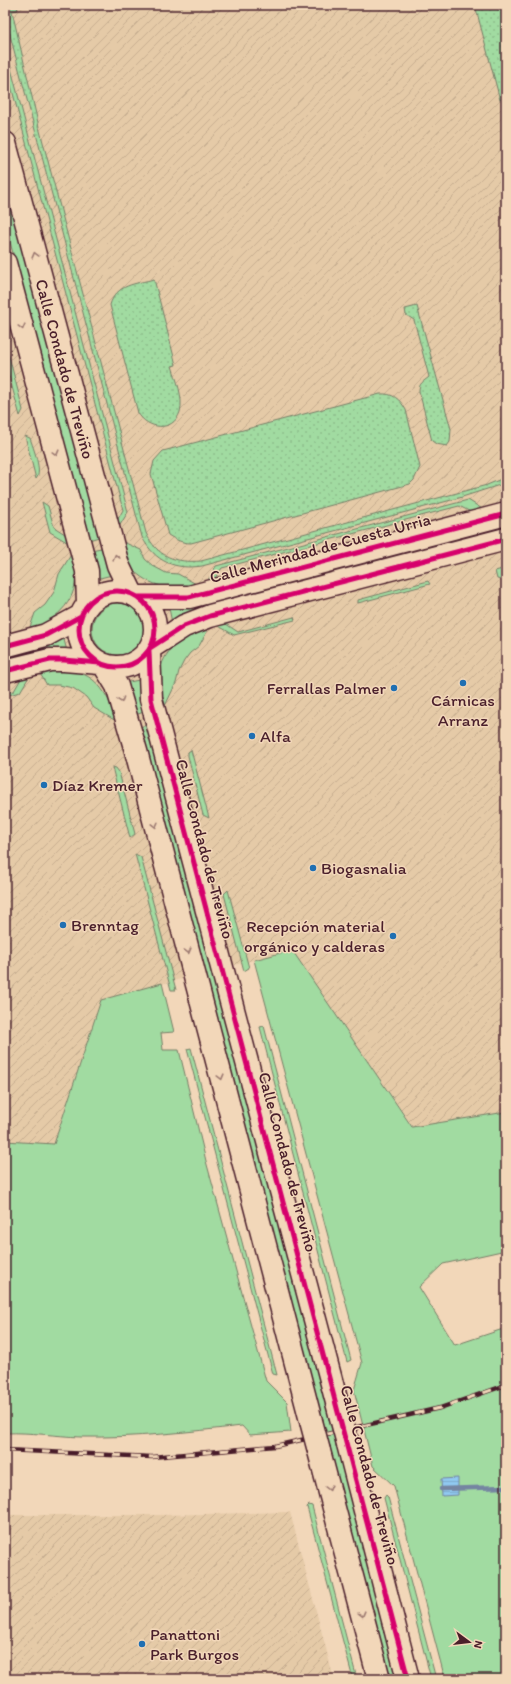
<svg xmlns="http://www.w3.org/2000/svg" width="511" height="1684" viewBox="0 0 511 1684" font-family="Itim,sans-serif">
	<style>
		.industrial { fill: url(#industrial-furrows) }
		.grass { fill: #a1dba1; stroke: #767d66 }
		.garden { fill: url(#garden-dots); stroke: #767d66 }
		.water { fill: url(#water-rules); stroke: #7485a1 }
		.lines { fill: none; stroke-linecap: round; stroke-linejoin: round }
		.stream { stroke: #7485a1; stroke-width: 4.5 }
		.minor-casing { stroke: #4a1f2b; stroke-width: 25 }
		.minor { stroke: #f2d7b9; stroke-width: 22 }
		.rail-casing { stroke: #4a1f2b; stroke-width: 4.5 }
		.rail { stroke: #f2d7b9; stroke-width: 3; stroke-dasharray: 9; stroke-linecap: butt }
		.minor-bridge-casing { stroke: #4a1f2b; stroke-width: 25; stroke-linecap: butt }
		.minor-bridge { stroke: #f2d7b9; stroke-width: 22 }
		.cycleway-casing { stroke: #f2d7b9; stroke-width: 8 }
		.cycleway { stroke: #d6006c; stroke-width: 5 }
		.oneway { stroke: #9e7b72 }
		.poi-dot { fill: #1f6fb2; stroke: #f2d7b9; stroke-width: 1.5 }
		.labels { text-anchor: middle; stroke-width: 3; stroke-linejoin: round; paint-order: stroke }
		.street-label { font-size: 17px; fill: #4a1f2b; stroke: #f2d7b9 }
		.poi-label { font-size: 17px; fill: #4a1f2b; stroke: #f2d7b9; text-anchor: start }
	</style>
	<defs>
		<pattern id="industrial-furrows" width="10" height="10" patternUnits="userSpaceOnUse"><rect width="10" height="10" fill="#e5caa7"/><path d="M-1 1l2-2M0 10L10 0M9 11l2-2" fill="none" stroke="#c6ad90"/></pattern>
		<pattern id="garden-dots" width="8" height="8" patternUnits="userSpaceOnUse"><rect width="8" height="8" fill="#a1dba1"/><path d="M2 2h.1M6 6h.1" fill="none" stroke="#8cbc8b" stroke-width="1.8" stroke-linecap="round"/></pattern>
		<pattern id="water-rules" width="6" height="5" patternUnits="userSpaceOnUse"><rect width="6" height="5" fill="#90c9f0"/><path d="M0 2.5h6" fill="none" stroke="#7eacce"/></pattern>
	</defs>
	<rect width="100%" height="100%" fill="#f2d7b9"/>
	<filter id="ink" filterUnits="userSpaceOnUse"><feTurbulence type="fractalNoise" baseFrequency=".025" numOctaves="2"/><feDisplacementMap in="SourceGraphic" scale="8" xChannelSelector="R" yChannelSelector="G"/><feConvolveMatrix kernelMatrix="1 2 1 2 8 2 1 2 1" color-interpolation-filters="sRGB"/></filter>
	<g filter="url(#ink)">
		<path class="industrial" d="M5,5H506V1112L413,1127L291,950L101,1000L54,1144L5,1141Z
			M290,1512L334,1679H5V1515H160Z"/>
		<path class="grass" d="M5,46L128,512L117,530L115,524L123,510L5,63Z
			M5,184L99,537L89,540L5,223Z
			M5,341L23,410L20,416L5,361Z
			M25,436L30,438C33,447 43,472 36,479Z
			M468,500L484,510L473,513L459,506L222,568L215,578L207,582L216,566Z
			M42,502L48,506L54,527L68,536L70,544L50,532Z
			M506,525V530L212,607L211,602Z
			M119,540L141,550L145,559L153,566L166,573L178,574L198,585C174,592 142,586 128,563C124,556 122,547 119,540Z
			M101,548L112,575L96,579L91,550Z
			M72,553C73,560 76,567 76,574C76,604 54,621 29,630L35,613L45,605L54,592L59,574Z
			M506,568V581L497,579L495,571Z
			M428,581L430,584L358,603V600Z
			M92 629a26 26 0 1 1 52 0a26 26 0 1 1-52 0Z
			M202,605L204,610L172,623L169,608H184Z
			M294,617L295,620L234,635L217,625L226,624L238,632Z
			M209,628L199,646L190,653L184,661L179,671L176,683L163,710C162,698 158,683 160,672C164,646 187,636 209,628Z
			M63,636L67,651L35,653L34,649Z
			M49,671C56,671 64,670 71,671C98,674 110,698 116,721L94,708L86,697L73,688L59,685H47L39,672Z
			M30,675L20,692L5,696V693L14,691L22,677Z
			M139,680L144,712L135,715L124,683Z
			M147,725L399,1679H391L214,1016L139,727Z
			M191,750L209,818L203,815L188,756V752Z
			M112,767L116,768L119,772L135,834L130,838Z
			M135,854L141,857L176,990H171Z
			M228,890L249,968L244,971L224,894Z
			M292,950L412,1127L506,1112V1250L443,1264L419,1287L455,1345L506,1328V1679H445L394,1486L373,1466L354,1390L362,1363L254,960Z
			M162,983L174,1032L161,1033L163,1050H179L206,1161L266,1381L287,1402L291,1432L250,1435L242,1426C188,1432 135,1438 81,1437C55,1436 31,1432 5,1433V1141L54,1144L101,1000Z
			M264,1026L351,1360L347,1362L260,1027Z
			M191,1048L277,1375L273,1374L187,1049Z
			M386,1495L388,1497L436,1679H431L384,1498Z
			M309,1505L312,1506L357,1679H353L307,1507Z"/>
		<path class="garden" d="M5,5H17L18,10L12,11L39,127L146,533C157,557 176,563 201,561L487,485L506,477V483L459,498L202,566C175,570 155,562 142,537L5,16Z
			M475,5H506V98L500,100Z
			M154,279L176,365L172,366C176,379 184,398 180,412C173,433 147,429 138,413L110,305C116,284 136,284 154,279Z
			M417,306L451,429L450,442L447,446L436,444L432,441L419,391C419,383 423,382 429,377L414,320L406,315L405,309Z
			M380,394C393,393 400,399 406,410L420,467L414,480L410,484L191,543C182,543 176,540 168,535L151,474L154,461L163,451Z"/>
		<path class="water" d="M458,1478V1495L442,1496L441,1479Z"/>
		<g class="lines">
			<path class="stream" d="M441,1489L506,1487"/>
			<g class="minor-casing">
				<path id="minor" d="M5,143L118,565L131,592
					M5,263L87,571L88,605
					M79 629a38 38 0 1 1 76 0a38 38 0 1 1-76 0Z
					M139,597H189L506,514
					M5,646L46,635L81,616
					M150,648L184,626L210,616L506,539
					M149,651L151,699L340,1414
					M104,665L117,686L136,751L311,1421
					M5,671L50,660H64L100,663
					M348,1444L408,1679
					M319,1451L379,1679"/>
			</g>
			<use href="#minor" class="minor"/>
			<g class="rail-casing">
				<path id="rail" d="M5,1450L152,1457L275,1446L440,1408L506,1385"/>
			</g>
			<use href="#rail" class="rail"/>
			<g class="minor-bridge-casing">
				<path id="minor-bridge" d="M340,1414L348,1444
					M311,1421L319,1451"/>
			</g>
			<use href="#minor-bridge" class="minor-bridge"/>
			<g class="cycleway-casing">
				<path id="cycleway" d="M79 629a38 38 0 1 1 76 0a38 38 0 1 1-76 0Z
					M139,597H189L506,514
					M5,646L46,635L81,616
					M150,648L184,626L210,616L506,539
					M149,651L151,699L408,1679
					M5,671L50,660H64L100,663"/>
			</g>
			<use href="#cycleway" class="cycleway"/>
		</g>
		<defs><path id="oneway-chevron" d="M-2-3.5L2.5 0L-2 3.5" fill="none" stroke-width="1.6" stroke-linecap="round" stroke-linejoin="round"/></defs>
		<g class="oneway">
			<use href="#oneway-chevron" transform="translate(35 255) rotate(-105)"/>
			<use href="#oneway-chevron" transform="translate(22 327) rotate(75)"/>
			<use href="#oneway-chevron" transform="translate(56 453) rotate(75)"/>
			<use href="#oneway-chevron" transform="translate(116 557) rotate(-105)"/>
			<use href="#oneway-chevron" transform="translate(121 700) rotate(71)"/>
			<use href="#oneway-chevron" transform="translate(155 825) rotate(76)"/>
			<use href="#oneway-chevron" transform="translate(188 951) rotate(75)"/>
			<use href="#oneway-chevron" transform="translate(221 1077) rotate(75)"/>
			<use href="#oneway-chevron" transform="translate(329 1488) rotate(75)"/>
			<use href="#oneway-chevron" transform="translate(362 1614) rotate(75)"/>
		</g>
	</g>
	<g class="poi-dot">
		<circle cx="463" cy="683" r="4"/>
		<circle cx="394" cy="688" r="4"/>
		<circle cx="252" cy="736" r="4"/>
		<circle cx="44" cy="785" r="4"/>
		<circle cx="313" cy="868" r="4"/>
		<circle cx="63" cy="925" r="4"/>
		<circle cx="393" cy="936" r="4"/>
		<circle cx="142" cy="1644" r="4"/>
	</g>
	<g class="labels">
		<g class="street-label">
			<text transform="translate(65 369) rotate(75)" y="6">Calle Condado de Treviño</text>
			<text transform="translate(320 548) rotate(-15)" y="6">Calle Merindad de Cuesta Urria</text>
			<text transform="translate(205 849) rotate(75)" y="6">Calle Condado de Treviño</text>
			<text transform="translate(288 1162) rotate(75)" y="6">Calle Condado de Treviño</text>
			<text transform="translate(370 1475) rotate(75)" y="6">Calle Condado de Treviño</text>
		</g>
		<g class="poi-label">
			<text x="386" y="694" text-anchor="end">Ferrallas Palmer</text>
			<text x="463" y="706" text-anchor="middle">Cárnicas<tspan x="463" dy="20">Arranz</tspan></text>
			<text x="260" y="742">Alfa</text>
			<text x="52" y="791">Díaz Kremer</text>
			<text x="321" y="874">Biogasnalia</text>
			<text x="71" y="931">Brenntag</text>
			<text x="385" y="932" text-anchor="end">Recepción material<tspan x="385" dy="20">orgánico y calderas</tspan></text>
			<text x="150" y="1640">Panattoni<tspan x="150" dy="20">Park Burgos</tspan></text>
		</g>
	</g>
	<rect width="511" height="1684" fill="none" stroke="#f2d7b9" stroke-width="20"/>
	<rect x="10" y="10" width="491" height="1664" fill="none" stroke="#4a1f2b" stroke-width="1.5" filter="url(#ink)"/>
	<g transform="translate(469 1642) rotate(105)" stroke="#f2d7b9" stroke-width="3" paint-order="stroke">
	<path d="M0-3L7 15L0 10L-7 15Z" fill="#4a1f2b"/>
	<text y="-6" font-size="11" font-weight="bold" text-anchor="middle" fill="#4a1f2b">N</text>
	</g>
</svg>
